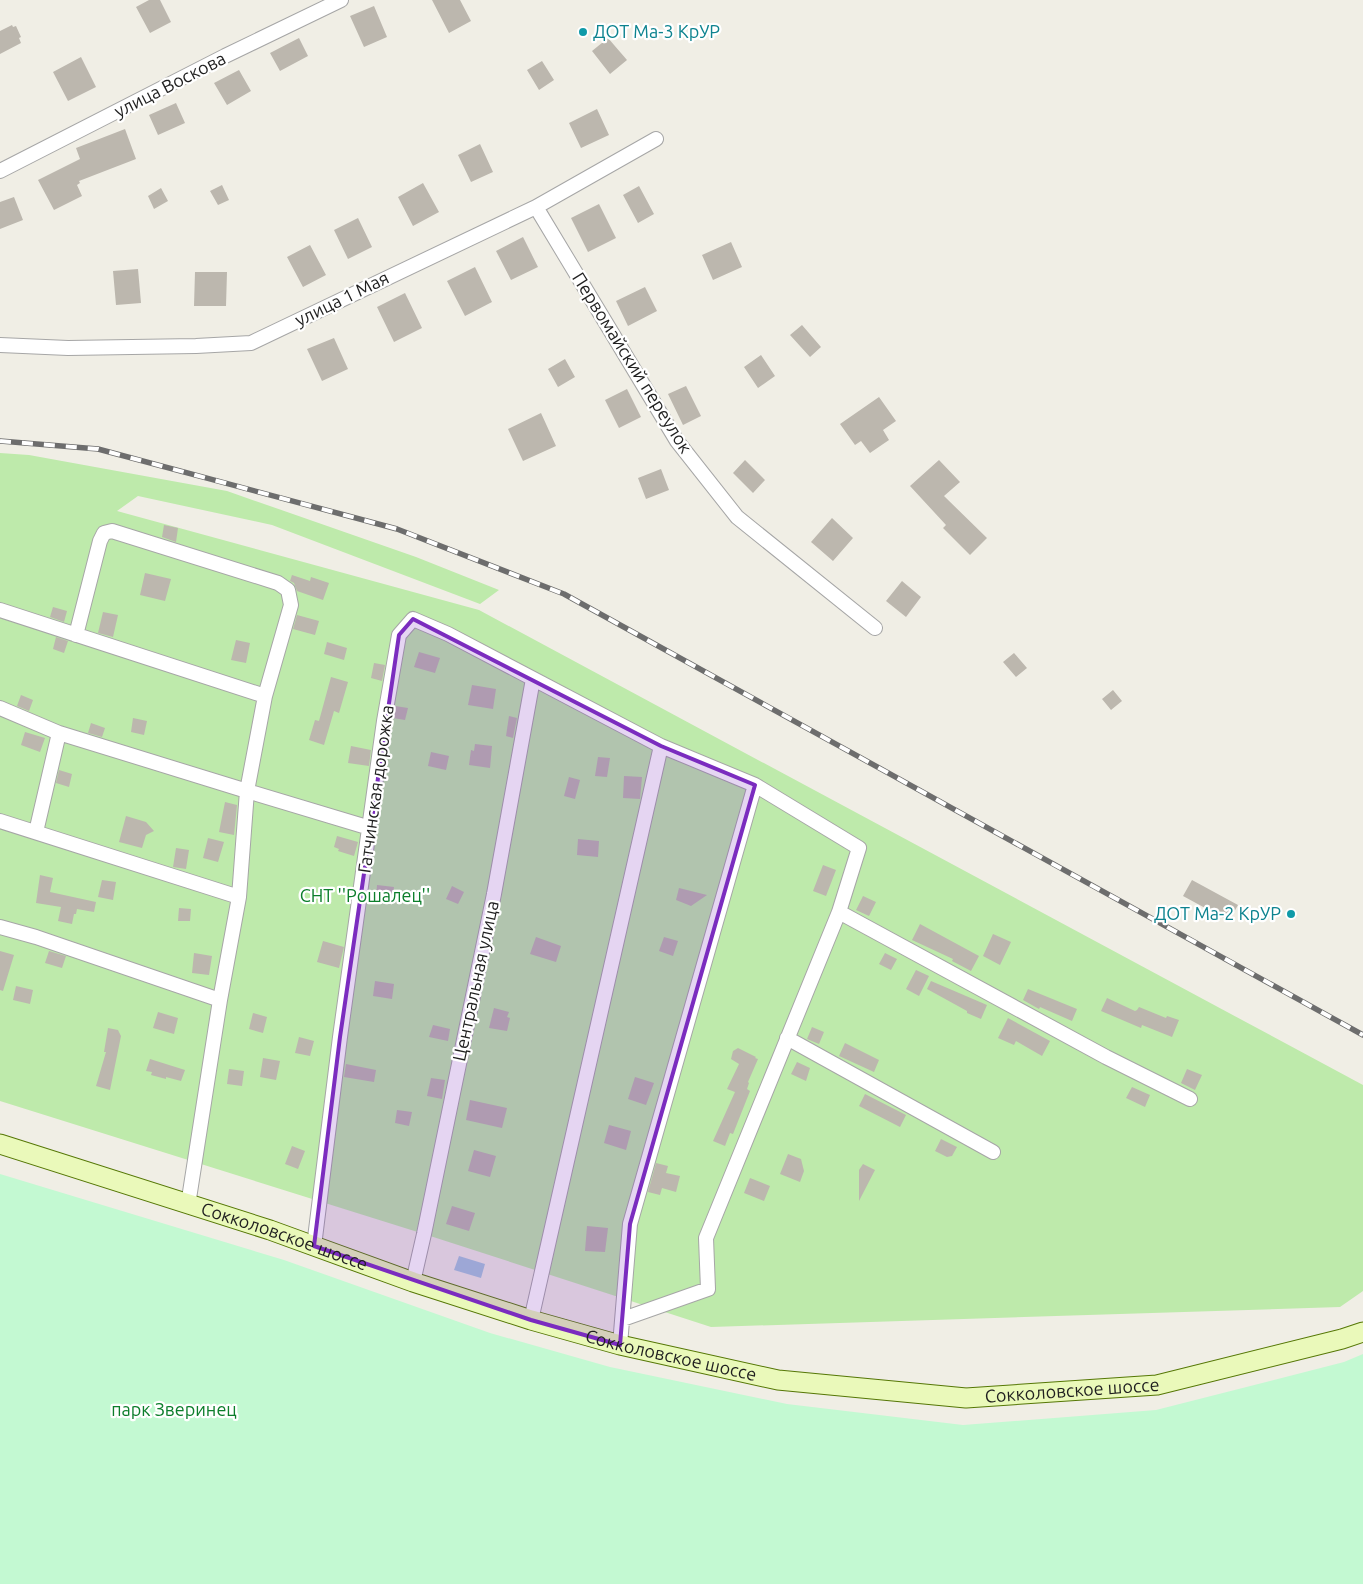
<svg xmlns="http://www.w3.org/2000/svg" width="1363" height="1584" viewBox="0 0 1363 1584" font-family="Ubuntu,sans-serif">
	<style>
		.grass { fill: #beeaab }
		.park { fill: #c3f9d2 }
		.water { fill: #a6c6dd }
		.building { fill: #bcb7ae }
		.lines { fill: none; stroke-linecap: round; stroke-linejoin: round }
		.street-casing { stroke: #a6a6a6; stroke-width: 16 }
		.secondary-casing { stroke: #557705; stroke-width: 21 }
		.street { stroke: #fff; stroke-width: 14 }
		.secondary { stroke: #eaf9ba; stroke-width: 19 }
		.rail-casing { stroke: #6d6d6d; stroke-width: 5.5 }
		.rail { stroke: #fff; stroke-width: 4; stroke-dasharray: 11; stroke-linecap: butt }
		.marked { fill: #7b2cbf; fill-opacity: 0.2; stroke: #7b2cbf; stroke-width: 4; stroke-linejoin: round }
		.culture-dot { fill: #0f9aa8; stroke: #fff; stroke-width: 2 }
		.labels { text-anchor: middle; stroke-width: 4.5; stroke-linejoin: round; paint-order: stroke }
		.culture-label { font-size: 18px; fill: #0d838f; stroke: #fff; text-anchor: start }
		.street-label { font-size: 18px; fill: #1f1f1f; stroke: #fff }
		.park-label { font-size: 18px; fill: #0c7e2b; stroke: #fff }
	</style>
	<rect width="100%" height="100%" fill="#f0eee5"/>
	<path class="grass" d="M0,453L29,455L227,491L416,557L499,590L480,604L272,525L138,496L117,511L479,610L1363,1085V1291L1340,1307L711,1327L424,1234L0,1101Z"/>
	<path class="park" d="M0,1174L284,1260L490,1333L610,1367L787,1404L963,1425L1156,1410L1344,1362L1363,1354V1584H0Z"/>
	<path class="water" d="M459,1256L485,1264L481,1278L454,1270Z"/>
	<path class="building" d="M149,0H160L171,22L150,33L136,7Z
		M432,0H460L471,21L449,33Z
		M374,6L387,37L364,47L350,16Z
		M12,25L13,27L16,26L21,37L19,38L21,43L0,54V31Z
		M299,38L308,56L280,71L270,53Z
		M608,38L627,60L610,74L592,51Z
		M81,57L96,87L68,101L53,72Z
		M542,61L554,80L539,90L527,70Z
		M239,70L251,91L227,105L214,83Z
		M176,103L185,123L158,135L149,115Z
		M597,109L609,135L581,148L569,123Z
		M125,129L136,159L79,181L80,183L77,185L82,196L54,210L38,180L80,159L76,148Z
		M480,144L493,172L471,182L458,155Z
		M423,183L439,212L413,226L398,197Z
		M222,185L229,200L218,205L210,191Z
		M639,186L654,214L638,223L623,195Z
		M161,188L168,201L154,209L148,196Z
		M14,197L23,220L0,229V202Z
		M599,204L616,238L588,252L571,218Z
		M358,218L372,247L348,259L334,230Z
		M523,237L538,267L511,280L496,251Z
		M731,242L742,267L713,280L702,255Z
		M310,245L326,275L303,287L287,257Z
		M475,267L492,302L465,316L447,281Z
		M138,269L141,303L116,305L113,271Z
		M195,272H227L226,306H194Z
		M645,287L657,311L628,326L616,301Z
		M405,293L422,328L394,342L377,307Z
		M802,325L821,347L810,357L790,335Z
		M334,338L348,369L322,381L307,349Z
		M761,355L775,376L758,388L744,367Z
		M565,359L575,377L558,387L548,369Z
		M686,386L701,416L683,425L668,394Z
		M627,389L641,417L619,428L605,400Z
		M879,397L896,421L883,430L889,440L870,453L861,441L855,445L840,424Z
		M541,413L556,446L523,461L508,429Z
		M745,460L765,480L753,493L733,473Z
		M939,460L960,482L944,496L987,538L970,555L943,528L946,525L910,486Z
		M661,469L669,490L646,499L638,478Z
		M832,518L853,538L833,561L811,542Z
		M164,525L178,528L176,542L162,537Z
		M145,573L171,579L165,601L140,595Z
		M292,575L310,581L311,577L329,583L323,600L297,591L294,583L290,581Z
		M902,581L921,597L906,617L886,601Z
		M53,607L67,611L64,622L50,617Z
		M103,612L118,615L113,637L98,633Z
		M297,615L319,621L315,635L293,629Z
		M56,637L68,641L64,653L53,649Z
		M236,640L250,643L246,663L231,660Z
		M327,642L347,648L344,660L324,654Z
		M419,652L440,658L435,673L414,667Z
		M1014,653L1027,668L1016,677L1003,662Z
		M374,663L385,665L382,681L371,678Z
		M331,677L348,682L339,713L334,711L324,745L309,740L315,720L319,721Z
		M472,685L496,689L493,709L468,705Z
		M1113,690L1122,701L1111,710L1102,699Z
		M21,695L33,700L29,711L17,706Z
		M395,706L408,708L405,720L393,718Z
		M509,716L517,718L513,738L506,736Z
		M133,718L147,721L144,735L131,732Z
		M91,723L105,728L102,737L88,733Z
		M25,732L45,738L40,752L21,745Z
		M475,744L492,746L490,768L469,765L471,750L474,751Z
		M351,746L371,750L369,766L348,763Z
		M431,752L449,756L446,770L428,766Z
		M598,757L610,758L607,777L595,776Z
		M59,770L72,774L69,787L56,783Z
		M624,776L642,777L640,799L623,798Z
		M569,777L580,780L575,799L564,796Z
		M225,802L237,805L234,835L219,832Z
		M126,816L146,822L154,831L146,835L142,848L119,842Z
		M337,836L358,842L354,856L338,851L339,849L334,847Z
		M208,838L224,842L218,862L203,858Z
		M578,839L599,841L598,857L577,855Z
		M176,848L189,850L186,869L173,867Z
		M823,865L836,870L826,896L813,891Z
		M40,875L53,878L50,892L96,902L94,912L77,909L76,914H74L72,924L58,921L61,907L36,903Z
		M102,880L116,882L113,900L98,897Z
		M1192,880L1238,905L1229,921L1183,896Z
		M377,885L394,887L392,901L376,900Z
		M452,886L464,892L458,904L446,899Z
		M679,888L707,895L691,906L676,900Z
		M863,896L876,902L869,916L856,910Z
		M179,908L191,909L190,921H178Z
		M920,924L979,956L971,971L952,961L953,959L912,940Z
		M993,934L1011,942L1000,965L983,956Z
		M536,937L561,946L556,962L530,954Z
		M664,937L678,941L673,956L659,951Z
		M323,941L344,947L339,968L317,962Z
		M0,951L14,955L3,991L0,990Z
		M49,951L66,956L62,968L45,963Z
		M194,953L212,956L209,975L192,973Z
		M885,953L897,959L891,970L879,964Z
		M916,970L929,976L919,996L906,989Z
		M375,981L394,984L392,999L373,996Z
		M931,981L987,1005L981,1019L967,1013V1011L927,989Z
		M16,986L33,990L30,1004L13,1000Z
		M1028,989L1077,1009L1072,1021L1040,1007L1039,1009L1023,1000Z
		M1107,998L1135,1011L1137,1010L1139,1007L1166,1018L1167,1016L1179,1020L1172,1037L1142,1025L1141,1028L1101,1011Z
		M494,1008L509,1012L507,1017L510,1018L507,1031L489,1028Z
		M158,1012L178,1018L174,1034L153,1028Z
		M253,1013L267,1017L263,1033L249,1029Z
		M1008,1018L1050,1041L1042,1056L1016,1041L1014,1045L998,1038Z
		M433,1025L450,1029L448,1041L429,1037Z
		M812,1027L824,1032L819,1044L807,1039Z
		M108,1028L118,1030L121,1036L110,1090L96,1086L106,1052H104Z
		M299,1037L314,1041L310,1056L295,1053Z
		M845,1043L879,1060L874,1072L839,1056Z
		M738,1048L756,1057L755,1058L758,1059L748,1082L749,1083L747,1089L750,1091L733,1134L730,1133L725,1146L713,1141L735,1092L727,1089L739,1064L731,1059L733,1051Z
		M263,1058L280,1061L276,1080L260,1077Z
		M150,1059L185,1070L181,1081L166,1077V1079L151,1075L152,1072L146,1071Z
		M797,1062L810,1068L806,1081L791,1074Z
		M346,1064L376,1070L374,1082L344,1077Z
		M229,1069L244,1071L242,1086L227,1084Z
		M1187,1069L1202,1075L1195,1090L1181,1083Z
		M635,1077L654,1083L646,1105L628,1099Z
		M431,1078L445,1080L442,1099L427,1096Z
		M1132,1087L1150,1095L1145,1107L1126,1098Z
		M865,1094L906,1115L900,1127L859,1106Z
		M470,1100L507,1108L502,1128L466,1120Z
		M397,1110L412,1112L409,1126L395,1123Z
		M609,1125L631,1131L626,1150L604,1143Z
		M941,1139L957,1147L952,1156L947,1157L935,1151Z
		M292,1146L305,1151L298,1169L285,1164Z
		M474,1150L496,1156L490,1177L468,1171Z
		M788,1154L801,1159L804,1171L800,1182L780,1174Z
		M656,1163L668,1166L666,1173L680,1176L676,1192L662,1188L660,1195L648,1192Z
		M863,1164L875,1170L859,1201V1170Z
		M750,1178L770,1186L764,1201L744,1193Z
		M452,1206L475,1213L469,1231L446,1224Z
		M587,1226L608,1228L605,1252L585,1251Z"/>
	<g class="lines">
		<g class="street-casing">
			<path id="street" d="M0,171L225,56L341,0
				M536,207L677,441L737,517L875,628
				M0,345L68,348L196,346L251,343L536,207L656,139
				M0,610L265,696
				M76,635L100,541L104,533L112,531L278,583L288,590L291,605L265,696L247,791L239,897L220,1000L188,1205
				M0,708L59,733L247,791L370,828
				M0,821L239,897
				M36,832L59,733
				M0,927L36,937L220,1000
				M787,1038L993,1152
				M314,1246L340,1037L384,721L399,635L413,619L448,634L661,746L755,785L859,848L839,912
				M413,1282L424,1234L494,894L533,679
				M623,1319L708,1289L706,1238L839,912L1106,1057L1190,1099
				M531,1320L661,746
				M620,1345L630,1224L755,785"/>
		</g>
		<g class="secondary-casing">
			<g id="secondary">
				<path id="s1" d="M0,1144L270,1230L413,1282L531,1320L620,1345L778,1380L966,1398L1157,1385L1342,1339L1363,1332"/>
			</g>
		</g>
		<use href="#street" class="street"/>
		<use href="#secondary" class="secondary"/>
		<g class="rail-casing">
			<path id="rail" d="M0,441L98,449L397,529L564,594L1363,1035"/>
		</g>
		<use href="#rail" class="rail"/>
	</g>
	<path class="marked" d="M413,619L661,746L755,785L630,1224L620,1345L531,1320L314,1246L340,1037L399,635Z"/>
	<g class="culture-dot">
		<circle cx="583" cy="32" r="5"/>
		<circle cx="1291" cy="914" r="5"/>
	</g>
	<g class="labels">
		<g class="culture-label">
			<text x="593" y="38">ДОТ Ма-3 КрУР</text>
			<text x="1281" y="920" text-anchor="end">ДОТ Ма-2 КрУР</text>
		</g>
		<g class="street-label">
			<text transform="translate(170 85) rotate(-27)" y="6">улица Воскова</text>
			<text transform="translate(342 299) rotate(-26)" y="6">улица 1 Мая</text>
			<text transform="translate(632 363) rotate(58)" y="6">Первомайский переулок</text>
			<text transform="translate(376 789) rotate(-82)" y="6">Гатчинская дорожка</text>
			<text transform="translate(476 981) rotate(-78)" y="6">Центральная улица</text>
			<text dy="6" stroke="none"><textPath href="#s1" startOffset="299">Сокколовское шоссе</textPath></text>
			<text dy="6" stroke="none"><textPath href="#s1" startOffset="704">Сокколовское шоссе</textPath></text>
			<text dy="6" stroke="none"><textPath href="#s1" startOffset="1109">Сокколовское шоссе</textPath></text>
		</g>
		<g class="park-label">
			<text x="365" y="902">СНТ ''Рошалец''</text>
			<text x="174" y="1416">парк Зверинец</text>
		</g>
	</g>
</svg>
